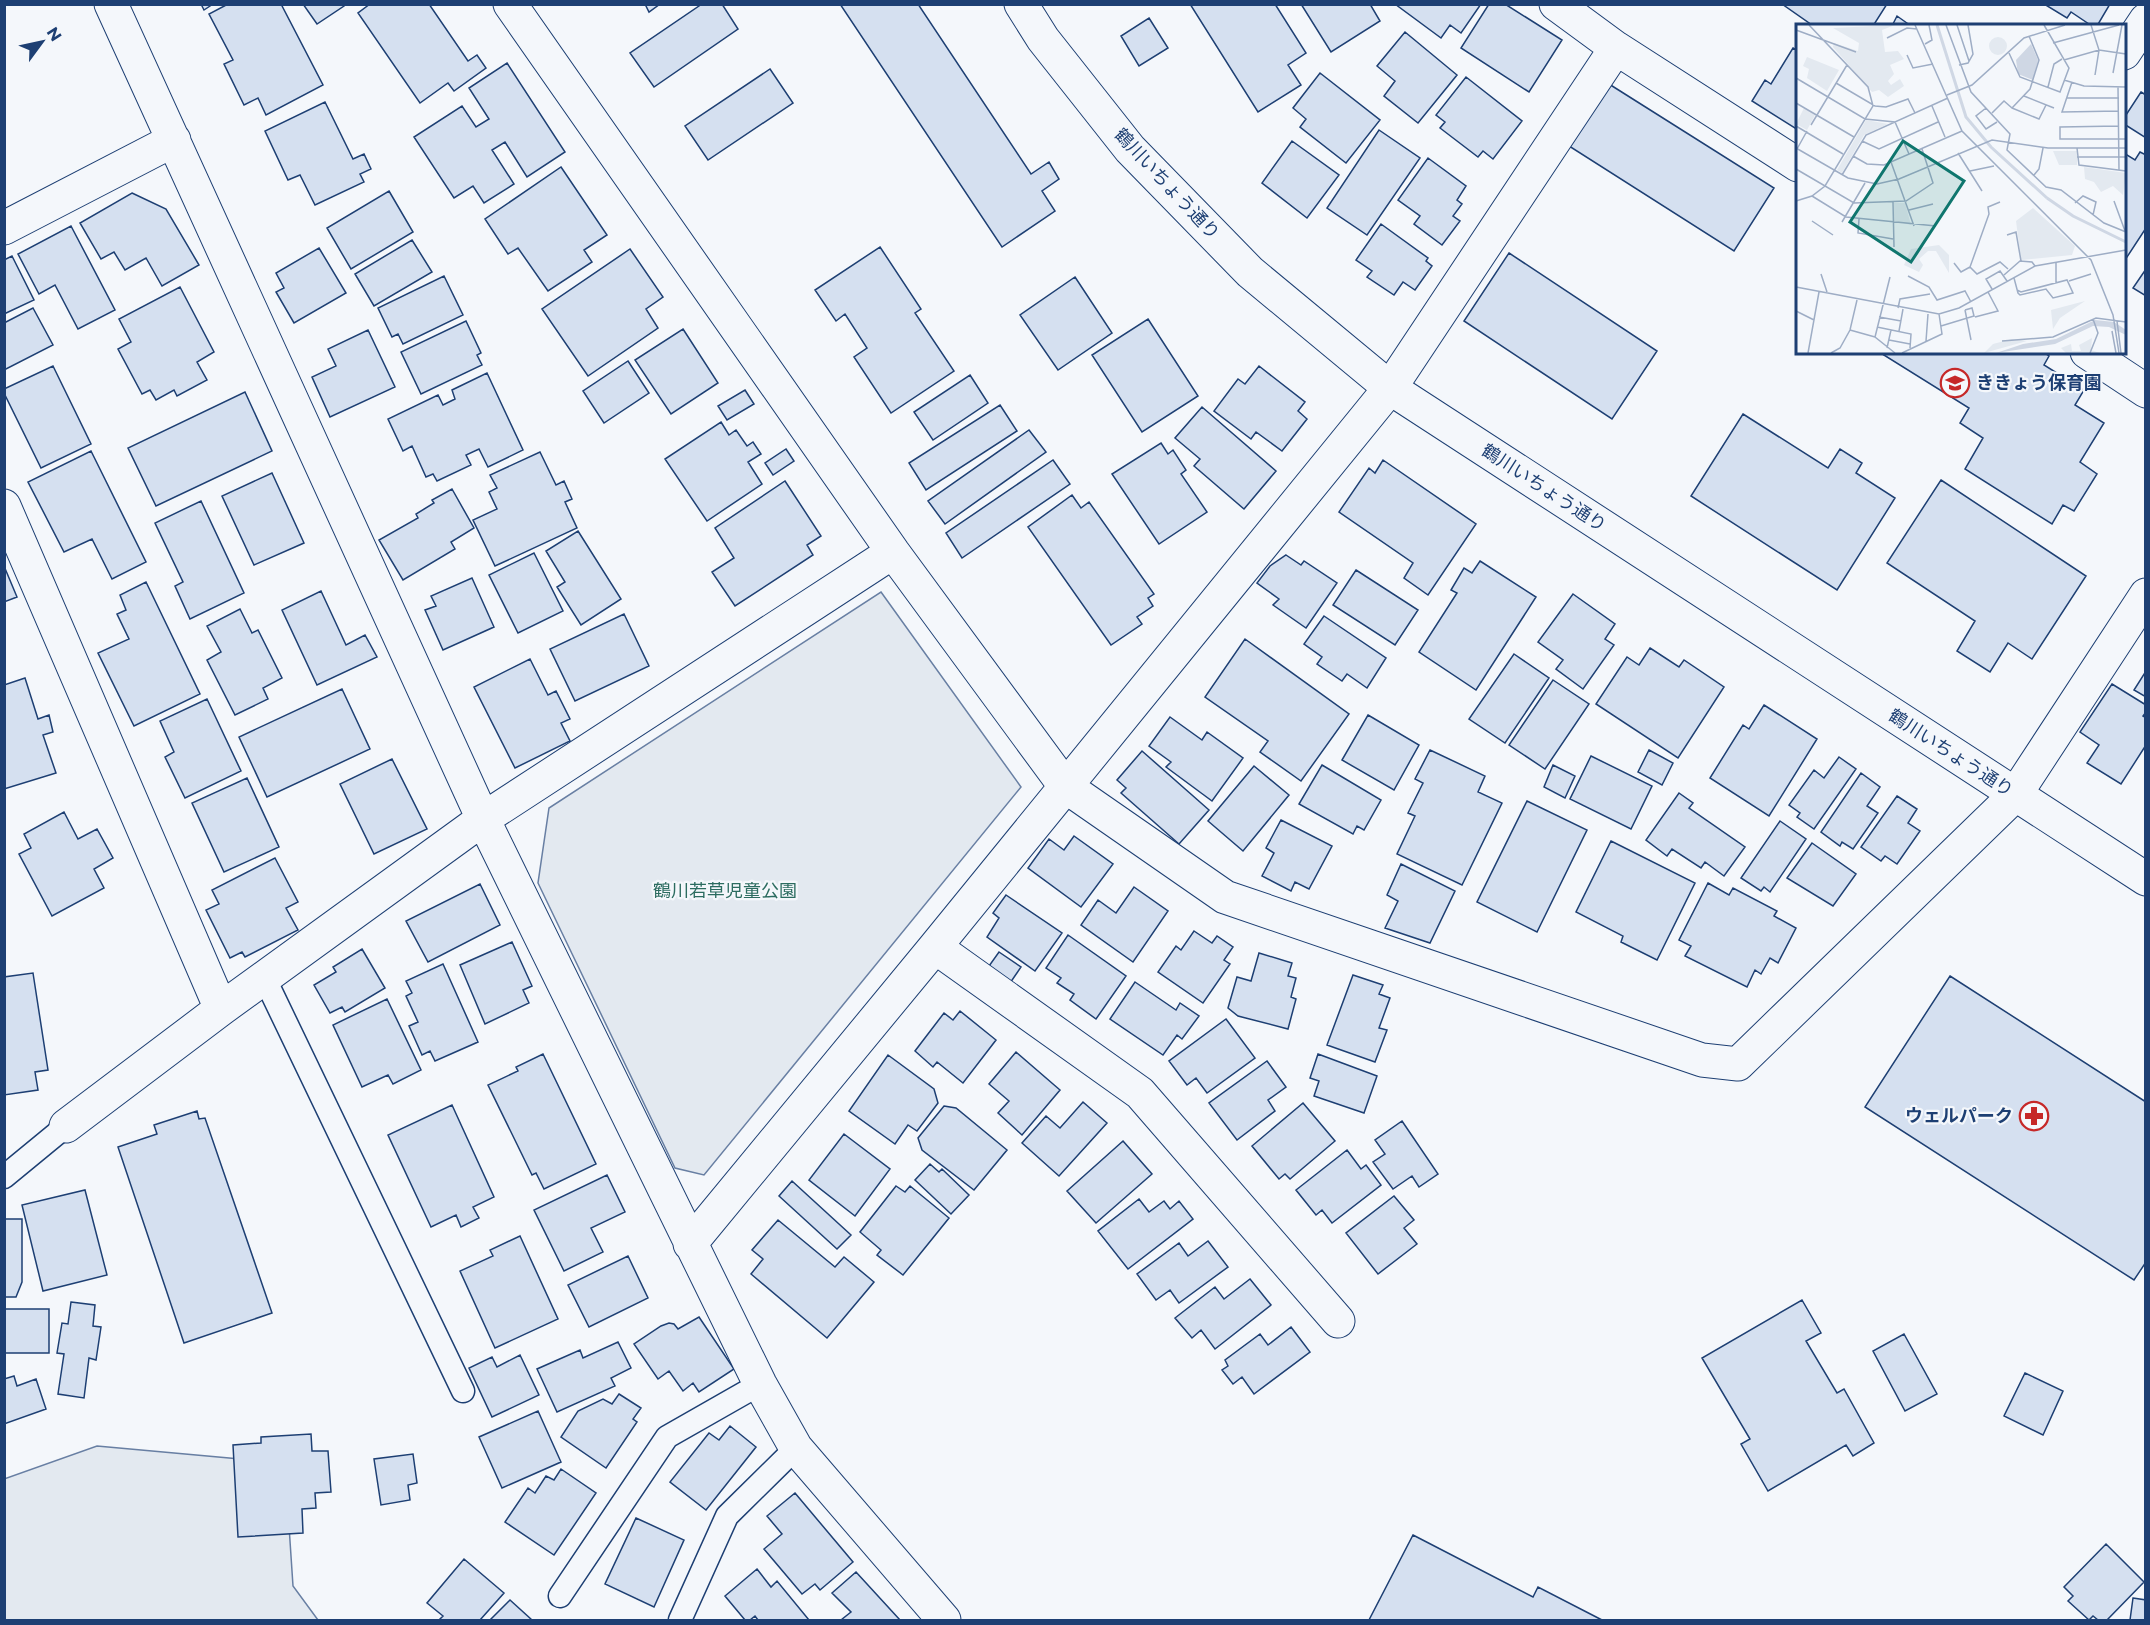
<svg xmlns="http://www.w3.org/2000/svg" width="2150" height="1625" viewBox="0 0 2150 1625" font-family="Montserrat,'Noto Sans JP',sans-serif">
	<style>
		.green { fill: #e3e9f0; stroke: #687fa3; stroke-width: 1.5 }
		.building { fill: #d5e0f0; stroke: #1d3f73; stroke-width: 1.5 }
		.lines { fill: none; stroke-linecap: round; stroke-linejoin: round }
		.service-casing { stroke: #1d3f73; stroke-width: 25 }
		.minor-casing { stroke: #1d3f73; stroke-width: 35 }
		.tertiary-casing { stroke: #1d3f73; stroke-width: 35 }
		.service { stroke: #f4f7fb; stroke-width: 22 }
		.minor { stroke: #f4f7fb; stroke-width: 33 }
		.tertiary { stroke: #f4f7fb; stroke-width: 33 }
		.labels { text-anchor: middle; stroke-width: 4.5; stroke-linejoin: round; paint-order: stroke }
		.street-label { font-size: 18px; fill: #1d3f73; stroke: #f4f7fb }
		.poi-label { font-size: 18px; font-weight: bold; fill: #1d3f73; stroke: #f4f7fb; text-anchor: start }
		.park-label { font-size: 18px; fill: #2c6c60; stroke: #f4f7fb }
		.inset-river { fill: none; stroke: #cfd7e4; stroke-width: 3 }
		.inset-road { fill: none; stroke: #9eadc5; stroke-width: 1.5 }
		.view { fill: #0f766e; fill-opacity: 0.15; stroke: #0f766e; stroke-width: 3 }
		.inset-edge { fill: none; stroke: #1d3f73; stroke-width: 3 }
	</style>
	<rect width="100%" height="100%" fill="#f4f7fb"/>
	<path class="green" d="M881,592L1021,787L704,1175L675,1168L538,883L549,808Z
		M97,1446L240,1459L289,1526L293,1586L318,1620H5L4,1479Z"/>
	<path class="building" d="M201,4H213L204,10Z
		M228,4H281L323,85L266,115L258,98L244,105L224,64L233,60L209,14Z
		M303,4H343L344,6L317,24Z
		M370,4H429L468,61L477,55L486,68L454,91L448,83L420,103L358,13Z
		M645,4H660L649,12Z
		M702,4H722L738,29L654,87L630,53Z
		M840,4H918L1031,174L1049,162L1059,179L1042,191L1055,211L1002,247Z
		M1190,4H1275L1306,53L1288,65L1301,85L1258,112Z
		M1301,4H1370L1380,21L1331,52Z
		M1395,4H1481L1461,33L1450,25L1441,38Z
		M1489,4H1505L1562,40L1529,92L1461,48Z
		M1782,4H1887L1873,26H1807L1809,23Z
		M2044,4H2110L2097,26H2092L2071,12L2067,18Z
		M1897,16L1911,26H1892Z
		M1149,18L1168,48L1139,66L1121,36Z
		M1405,32L1457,75L1418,123L1384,96L1395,81L1377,66Z
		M1793,48L1798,51V130L1752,101L1765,80L1771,84Z
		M507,63L565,152L527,177L505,142L492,150L514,184L484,203L473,186L454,198L414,137L462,106L476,127L489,119L469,88Z
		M770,69L793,103L708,160L685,126Z
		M1320,73L1380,120L1346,163L1300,127L1306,119L1293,108Z
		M1466,77L1522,121L1493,159L1483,151L1478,157L1440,128L1445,122L1436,115Z
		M1609,84L1774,188L1734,251L1569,146Z
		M2141,92L2146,95V138L2124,124V118Z
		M325,102L353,159L364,154L371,169L360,174L364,182L315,205L300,175L288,180L265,131Z
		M1379,130L1420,158L1367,235L1327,208Z
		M1292,141L1339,175L1307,218L1262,183Z
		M2140,152L2146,155V228L2127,257L2124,255V153L2135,160Z
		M1428,158L1466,186L1457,200L1462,204L1453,216L1460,221L1442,245L1414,224L1420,216L1398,200Z
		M561,167L607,235L584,250L592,262L548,291L518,248L508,254L485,219Z
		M389,191L413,232L351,269L327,228Z
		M132,193L166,209L199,265L162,286L146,258L125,270L114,252L101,259L80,223Z
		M1381,224L1428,258L1426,261L1432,266L1415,290L1403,282L1394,295L1367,277L1372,271L1356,260Z
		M71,226L115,310L78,329L55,285L39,294L18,254Z
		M412,240L432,272L374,306L355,274Z
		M880,247L921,309L915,313L954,371L891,413L854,357L867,348L845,314L836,321L815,290Z
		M319,248L346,293L294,323L276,292L284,288L276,273Z
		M630,249L663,297L646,309L658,328L588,376L542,309Z
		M1509,253L1657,351L1612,419L1464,321Z
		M12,256L34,300L4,314V260Z
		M2146,269V296L2133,288Z
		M444,276L463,315L403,344L398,334L392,337L378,308Z
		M1075,277L1112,333L1058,370L1020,315Z
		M180,287L214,352L197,362L207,380L177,396L174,390L156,400L150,390L142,394L118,349L131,342L119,319Z
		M33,308L53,345L4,370V323Z
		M1148,319L1198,396L1142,432L1092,355Z
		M466,321L481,353L477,355L482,365L421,394L401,352Z
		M683,329L718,383L671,414L635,360Z
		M368,330L395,387L330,417L312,377L336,366L328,349Z
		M1879,352H2043L2049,356L2044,365L2084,390L2075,405L2104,423L2080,462L2097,474L2074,511L2063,505L2052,524L1965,469L1983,438L1960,423L1969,408Z
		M628,361L649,393L604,423L583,391Z
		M53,366L91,444L41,468L4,393V389Z
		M1259,366L1305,402L1298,411L1307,419L1282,451L1256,432L1251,439L1214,411L1238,379L1245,384Z
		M487,373L523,450L488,467L479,449L466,455L471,465L437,481L433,474L426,477L412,446L403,451L388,419L438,395L443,405L455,399L452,390Z
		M970,375L988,403L933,440L914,412Z
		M745,390L754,404L727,420L718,406Z
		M245,392L272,451L156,506L128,448Z
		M1000,405L1017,431L926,490L909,463Z
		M1202,407L1276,471L1244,509L1194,466L1200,459L1175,438Z
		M1743,414L1828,468L1840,449L1862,463L1856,473L1895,498L1837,590L1691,496Z
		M721,422L729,435L736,430L747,446L753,442L761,454L748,462L762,484L707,521L665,459Z
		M1029,430L1046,452L945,524L928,501Z
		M1161,443L1168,454L1173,450L1186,470L1181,474L1207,512L1159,544L1112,474Z
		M786,449L794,461L773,475L765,463Z
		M91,451L146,562L112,579L92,539L64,552L28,482Z
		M540,452L556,485L564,481L572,499L565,502L577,528L495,566L473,520L497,509L489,492L497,488L490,475Z
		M1053,460L1070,484L962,558L946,533Z
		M1383,460L1476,524L1428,595L1404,578L1413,563L1339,512L1369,468L1375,473Z
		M272,473L304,543L254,565L222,496Z
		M1941,480L2086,576L2032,659L2008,643L1990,672L1957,651L1975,621L1887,563Z
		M785,481L821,536L807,545L813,555L735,606L712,572L734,558L715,528Z
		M452,489L474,528L451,542L455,549L403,580L379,540L418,518L416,514L434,503L432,500Z
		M1072,495L1081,508L1089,502L1154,594L1148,598L1153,606L1137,617L1142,624L1111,645L1028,527Z
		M201,501L244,593L190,619L175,586L183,582L155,523Z
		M578,531L621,599L581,625L557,587L565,582L546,551Z
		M534,553L563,611L518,633L489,575Z
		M1286,555L1301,565L1304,561L1337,583L1306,628L1273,605L1279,599L1257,583L1270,566Z
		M1480,561L1536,597L1476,690L1419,652L1457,593L1451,590L1464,568L1472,573Z
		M4,566L17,597L4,602Z
		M1356,570L1418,610L1395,645L1333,605Z
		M472,578L494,627L443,650L425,610L436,606L431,596Z
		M146,582L200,694L134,726L98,653L129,639L117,614L126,610L120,595Z
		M321,591L346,645L365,635L377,657L317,685L282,610Z
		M1573,594L1615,624L1605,639L1614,645L1583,689L1556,669L1563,660L1538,642Z
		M240,609L252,633L258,630L282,678L263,688L268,699L235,715L207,660L221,652L207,626Z
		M624,614L649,666L575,701L550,649Z
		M1324,616L1386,658L1367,688L1347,674L1342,681L1317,664L1322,657L1304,644Z
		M1245,639L1349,714L1301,781L1260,752L1268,741L1205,697Z
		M1650,648L1679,667L1684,660L1724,687L1678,758L1596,704L1627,657L1639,665Z
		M1514,654L1549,678L1505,743L1469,719Z
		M530,659L548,695L556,691L570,719L561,723L570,741L515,768L474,687Z
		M2146,671V697L2134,690Z
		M25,678L38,719L49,715L53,732L43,735L56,773L4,789V685Z
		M1553,680L1589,704L1545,769L1509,745Z
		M2112,684L2146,705V712L2143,716L2146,718V745L2121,784L2087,763L2099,745L2080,732Z
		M342,689L370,749L267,797L239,737Z
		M207,699L241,771L185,798L165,757L174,752L160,721Z
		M1764,705L1817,739L1769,816L1710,778L1743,725L1749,729Z
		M1368,715L1419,745L1394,790L1342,760Z
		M1170,717L1202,740L1207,732L1243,758L1212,801L1166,767L1171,762L1149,746Z
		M1430,750L1485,776L1478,792L1502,803L1462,885L1397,854L1415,816L1408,813L1423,783L1415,779Z
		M1649,750L1673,763L1662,785L1638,772Z
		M1142,751L1209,810L1179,844L1121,793L1126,788L1117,780Z
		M1591,756L1652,786L1631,829L1570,799Z
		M1839,757L1856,769L1814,829L1797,817L1800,813L1789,805L1814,770L1824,778Z
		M392,759L427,829L374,854L340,784Z
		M1322,765L1381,800L1364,830L1357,826L1353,834L1299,804Z
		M1553,765L1575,776L1565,798L1544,787Z
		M1254,766L1289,795L1243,851L1208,821Z
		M1861,773L1880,787L1867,806L1878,813L1853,849L1842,842L1840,846L1821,832Z
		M247,778L279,847L224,872L192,803Z
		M1679,793L1693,803L1689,808L1745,847L1724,876L1705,862L1701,868L1672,849L1667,856L1646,840Z
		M1897,796L1917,809L1908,823L1920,831L1897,864L1885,856L1881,861L1861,847Z
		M1527,801L1587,830L1537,932L1477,902Z
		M64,812L78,839L97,829L113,858L94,869L104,888L52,916L19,854L31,848L24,834Z
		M1281,820L1332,846L1309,889L1295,882L1291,891L1262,876L1274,853L1266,848Z
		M1780,821L1806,839L1770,892L1764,887L1761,891L1741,878Z
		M1074,836L1113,864L1081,907L1028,868L1049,839L1064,850Z
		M1611,841L1695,883L1657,960L1621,942L1623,936L1576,912Z
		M1812,843L1856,874L1833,906L1787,878Z
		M275,858L298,902L286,908L298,930L245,957L242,952L230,958L206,910L219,904L212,890Z
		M1401,864L1455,891L1430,943L1385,928L1398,901L1387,895Z
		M1708,883L1729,895L1733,888L1777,911L1774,916L1796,928L1778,963L1770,958L1761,974L1755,970L1747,987L1685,956L1691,946L1679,940Z
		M480,884L500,925L428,962L406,921Z
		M1134,887L1168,911L1133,962L1081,925L1098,900L1116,913Z
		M1006,895L1062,933L1035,971L987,937L999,918L993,913Z
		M1194,931L1212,943L1217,936L1233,947L1224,960L1230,964L1203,1003L1158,972L1176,946L1181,950Z
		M1068,935L1126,976L1096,1019L1070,1000L1074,994L1057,983L1061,978L1046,968Z
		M512,942L532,986L523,990L529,1003L485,1024L460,965Z
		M362,949L385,988L345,1012L342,1007L330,1013L314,985L336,972L333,967Z
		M999,952L1021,967L1006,989L984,973Z
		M1259,953L1292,963L1288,976L1296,978L1291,997L1296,999L1288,1029L1238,1016L1228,1008L1237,977L1251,981Z
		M443,964L478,1042L435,1061L430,1051L422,1055L409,1026L418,1022L406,996L412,993L406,981Z
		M33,973L48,1070L35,1072L38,1090L4,1095V977Z
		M1353,975L1383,985L1379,994L1390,998L1379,1028L1387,1030L1375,1062L1327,1045Z
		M1950,976L2146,1102V1262L2134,1280L1865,1107Z
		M1135,982L1176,1010L1180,1003L1199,1016L1182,1039L1177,1035L1163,1055L1110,1019Z
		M387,999L421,1070L393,1084L388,1075L362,1087L333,1025Z
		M960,1011L996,1040L963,1083L937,1062L933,1067L915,1051L944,1013L953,1020Z
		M1226,1019L1255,1058L1207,1093L1196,1078L1187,1085L1169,1061Z
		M1016,1052L1060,1090L1022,1135L998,1113L1009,1101L989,1084Z
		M543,1054L596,1164L544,1189L536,1173L532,1175L488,1085L518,1071L516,1067Z
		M1318,1054L1377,1076L1364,1113L1314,1096L1319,1081L1310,1078Z
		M888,1055L934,1089L938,1103L917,1131L908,1125L895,1144L849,1111Z
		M1267,1061L1286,1087L1268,1100L1275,1111L1237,1140L1209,1103Z
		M1083,1102L1107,1123L1059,1176L1022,1143L1046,1116L1060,1128Z
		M1303,1103L1335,1141L1290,1179L1285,1174L1279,1179L1252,1146Z
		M452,1105L494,1197L473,1207L479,1218L461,1227L456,1215L431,1227L388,1135Z
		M944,1106L956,1108L1007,1150L974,1190L922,1150L918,1138Z
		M197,1111L199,1119L205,1118L272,1313L184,1343L118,1147L157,1134L154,1125Z
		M1402,1121L1438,1174L1419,1187L1412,1176L1393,1189L1373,1162L1385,1154L1375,1140Z
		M844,1134L890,1169L855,1216L809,1180Z
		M1123,1141L1152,1174L1096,1223L1067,1191Z
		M1347,1150L1361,1169L1366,1165L1381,1185L1332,1223L1322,1210L1316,1215L1296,1190Z
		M930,1164L939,1172L942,1169L969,1195L951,1214L915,1180Z
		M607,1175L625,1212L591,1228L603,1252L564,1271L534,1210Z
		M792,1181L851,1235L837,1249L779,1196Z
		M896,1186L905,1192L910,1186L949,1218L903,1275L877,1255L881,1250L860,1232Z
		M85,1190L107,1275L43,1291L22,1205Z
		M1394,1196L1414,1220L1404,1228L1417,1244L1378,1274L1346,1233Z
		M1139,1199L1149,1212L1164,1201L1170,1209L1179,1201L1193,1219L1128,1269L1098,1231Z
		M4,1219H22V1282L16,1297H4Z
		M778,1220L835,1267L844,1257L874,1282L827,1338L751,1274L763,1259L752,1250Z
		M520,1236L558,1319L495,1348L460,1271L493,1256L490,1250Z
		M1208,1241L1228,1267L1179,1303L1170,1290L1156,1300L1137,1274L1179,1243L1188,1256Z
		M628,1256L648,1298L589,1327L568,1285Z
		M1250,1279L1271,1305L1215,1349L1201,1330L1192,1338L1175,1318L1215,1287L1224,1299Z
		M1802,1300L1821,1333L1806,1341L1837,1393L1844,1389L1874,1443L1853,1456L1846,1445L1768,1491L1741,1444L1750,1439L1702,1358Z
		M71,1302L95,1305L93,1326L101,1327L96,1360L89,1358L84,1398L58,1394L64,1354L57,1353L62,1323L68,1324Z
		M4,1309H49V1353H4Z
		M699,1317L734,1369L699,1392L693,1383L683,1391L669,1371L658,1379L634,1344L661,1326L669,1323L674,1324L678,1329Z
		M1291,1327L1310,1352L1254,1394L1242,1377L1233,1384L1222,1370L1228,1366L1225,1360L1260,1334L1268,1345Z
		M1904,1334L1937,1394L1905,1411L1873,1351Z
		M618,1342L631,1368L611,1378L615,1386L557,1412L537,1369L580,1350L583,1358Z
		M520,1355L539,1395L492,1417L469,1368L492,1357L497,1367Z
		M2025,1373L2063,1391L2043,1435L2004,1416Z
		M14,1376L17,1386L36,1379L46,1409L4,1424V1379Z
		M619,1394L641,1408L633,1419L637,1422L606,1468L561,1437L578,1411L603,1399L612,1404Z
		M538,1411L561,1462L502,1488L479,1437Z
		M730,1426L756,1447L706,1510L670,1482L709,1433L719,1440Z
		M311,1434L312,1451H328L331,1492L315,1493L316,1508L302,1509L303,1533L238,1537L233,1445L261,1443V1437Z
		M413,1454L417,1483L408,1485L410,1500L381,1505L374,1459Z
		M561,1469L596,1493L554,1555L505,1522L528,1488L535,1493L546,1476L554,1480Z
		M795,1493L853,1562L820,1590L815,1584L802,1594L764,1549L782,1534L767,1516Z
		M636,1518L684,1540L654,1607L605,1584Z
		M1413,1535L1533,1597L1538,1587L1602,1620H1369Z
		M2106,1544L2144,1582L2107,1620H2098L2093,1616L2089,1620L2068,1601L2073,1596L2064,1587Z
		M464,1559L504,1593L480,1620H439L443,1616L427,1603Z
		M757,1569L771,1587L777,1581L809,1620H758L755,1616L750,1620H745L725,1596Z
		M856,1572L900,1620H841L851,1612L832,1593Z
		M2133,1598L2146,1600V1620H2130Z
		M510,1600L532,1620H490Z"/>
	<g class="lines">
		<g class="service-casing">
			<path id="service" d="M264,977L463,1391
				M4,1177L66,1126
				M560,1596L667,1437L760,1384
				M680,1620L727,1516L796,1448"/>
		</g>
		<g class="minor-casing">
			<path id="minor" d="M111,4L483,819L760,1384L796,1448L944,1620
				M510,4L893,552L1065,786L1225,897L1702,1060L1738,1064L2015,795L2146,595
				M1556,4L1616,48L1798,165
				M2124,53L2146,20
				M4,228L174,140
				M2087,352L2146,391
				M4,506L221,1009
				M935,947L1140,1093L1338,1321
				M66,1126L221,1009L483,819L893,552
				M690,1244L935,947L1390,388L1616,48"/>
		</g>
		<g class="tertiary-casing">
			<path id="tertiary" d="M1021,4L1043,39L1130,149L1250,272L1390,388L2146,879"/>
		</g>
		<use href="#service" class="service"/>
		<use href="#minor" class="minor"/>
		<use href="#tertiary" class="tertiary"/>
	</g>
	<defs>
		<g id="school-ring" transform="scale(1.5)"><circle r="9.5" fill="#f4f7fb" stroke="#c62828" stroke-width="1.5"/><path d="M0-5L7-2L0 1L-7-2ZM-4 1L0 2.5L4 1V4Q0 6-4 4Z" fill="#c62828"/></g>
		<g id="pharmacy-ring" transform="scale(1.5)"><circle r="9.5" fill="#f4f7fb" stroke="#c62828" stroke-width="1.5"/><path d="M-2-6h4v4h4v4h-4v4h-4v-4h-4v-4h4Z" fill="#c62828"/></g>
	</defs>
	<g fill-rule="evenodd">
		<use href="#school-ring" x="1955" y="383"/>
		<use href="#pharmacy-ring" x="2034" y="1116"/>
	</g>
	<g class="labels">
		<g class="street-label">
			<text transform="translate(1167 184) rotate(47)" y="6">鶴川いちょう通り</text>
			<text transform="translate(1544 488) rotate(33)" y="6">鶴川いちょう通り</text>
			<text transform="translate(1951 753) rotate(33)" y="6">鶴川いちょう通り</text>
		</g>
		<g class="poi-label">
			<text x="1976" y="389">ききょう保育園</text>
			<text x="2013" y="1122" text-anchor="end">ウェルパーク</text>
		</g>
		<g class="park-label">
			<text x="725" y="897">鶴川若草児童公園</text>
		</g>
	</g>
	<g transform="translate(1796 24)">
		<rect width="330" height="330" fill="#f4f7fb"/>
		<path d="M99,1L86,6L89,28L102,27L108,35L94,41L98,50L92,57L95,61L104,55L108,62L92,73L83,66L76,68L37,23L38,19L62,27L63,19L37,4ZM193 22a9 9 0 1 1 18 0a9 9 0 1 1-18 0ZM11,33L43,46L31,67L11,54L13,45L7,42ZM8,84L19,91L11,106L0,100ZM70,96L92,100L68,111L46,149L41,146ZM257,127H281V141H263ZM288,143L330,149L327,171L317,162L305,168L298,158L289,155ZM98,179H109L115,201L98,197ZM237,184L279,222L276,231L225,236L220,197ZM143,221L153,231V249L140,227H132L123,235L127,241L123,248L108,241L115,225ZM289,277L264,294L257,305L255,286ZM296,314L295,326L304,329H270L265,324L275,320L276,327H285L283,321ZM216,315L231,317L188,329L197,320Z" fill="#e3e9f0"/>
		<path d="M235,20L242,36L237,56L222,50L220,36ZM299,296L318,298L330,306V311L313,303L297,302L259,320L200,329L227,320L260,315Z" fill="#cfd7e4"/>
		<path class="inset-river" d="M141,1L170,93L195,123L251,174M251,174L277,192L330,218"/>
		<path class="inset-road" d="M119,1L166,107L295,236L317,291L323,329M150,1L175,68L214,110L211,126L250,163L265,166L308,199L330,208M161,1L173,37M295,1L303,26L299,51M0,6L60,28M91,14L111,4L121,5M257,19L323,1M129,20L136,16L133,1M213,29L224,53L264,68L273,44L248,1M111,31L117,44L137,40M268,36L303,26L330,30M163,41L172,39L177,30L172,1M317,49L326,1M0,54L69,95L99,98L113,130M268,56L288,62L330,63M276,58L266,88L323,87M40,59L79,82L90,83L112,75L119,89M252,63L258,40L266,35M322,63L323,147M151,71L176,61L228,14L269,1M228,72L258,84M271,74H323M0,79L58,113M136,82L149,113M190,84L180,92L190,105L201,98M216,84L243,95L250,81M196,89L208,77L216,84L234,65L243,36L233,12M15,101L51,41M0,102L47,130M323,102L264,103V115H330M66,117L83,125L142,98M0,124L52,154L81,160L103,155L196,116L252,124H330M281,124L283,141L330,147M1,125L11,107M162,129L186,167M57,132L71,140L88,141L166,107M281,133H330M95,138L118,202M0,145L58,179L110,177L137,159L126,125M174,147L198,142M46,151L70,111L152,74M238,151L243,145L247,124M16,172L50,193L140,202M0,177L16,172L29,162L77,82L72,63L13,1M318,177L329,207M97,178L98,223M204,178L192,183L193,190L174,243L181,250L204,238L212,245M279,179L287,172L300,178L297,191M113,186L137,180M63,195L62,209L97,215M16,197L37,211M46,198L69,159M211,211L220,208L225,237M260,238V259M158,239L165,248L174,243M25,250L31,268M208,251L224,237L236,238L239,242M112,252L133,263L141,276L169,267L175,278M94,253L79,313L99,329M218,254L222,269L224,271L250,265L257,274L277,269L271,256L225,268L221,266M273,257L295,250M0,263L143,290L163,284L239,242L330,226M196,265L190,255L204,247L211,257M102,284L104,275L134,270M169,286L175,316M0,287L18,296M83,293L105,297M179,293L202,287L192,268M321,297L325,329M145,302L178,292L176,284L169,286M81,303L115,310L114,324M54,306L79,313M103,307L107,285M316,307L320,329M93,316L114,320M130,317L132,290M206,317L257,313L300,294L330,298M91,324L95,306M12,329L23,268M35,329L44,324L54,306L61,276M106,329L146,310L143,290M294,329L302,309L297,295"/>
		<path class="view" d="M107,117L168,157L115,238L54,198Z"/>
		<rect width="330" height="330" class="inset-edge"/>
	</g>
	<rect width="2150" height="1625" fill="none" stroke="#1d3f73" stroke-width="12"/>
	<g transform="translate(42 42) rotate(57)" stroke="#f4f7fb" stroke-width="4.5" paint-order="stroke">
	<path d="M0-4.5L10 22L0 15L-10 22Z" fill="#1d3f73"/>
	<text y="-9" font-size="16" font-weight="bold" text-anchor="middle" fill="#1d3f73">N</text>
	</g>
</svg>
